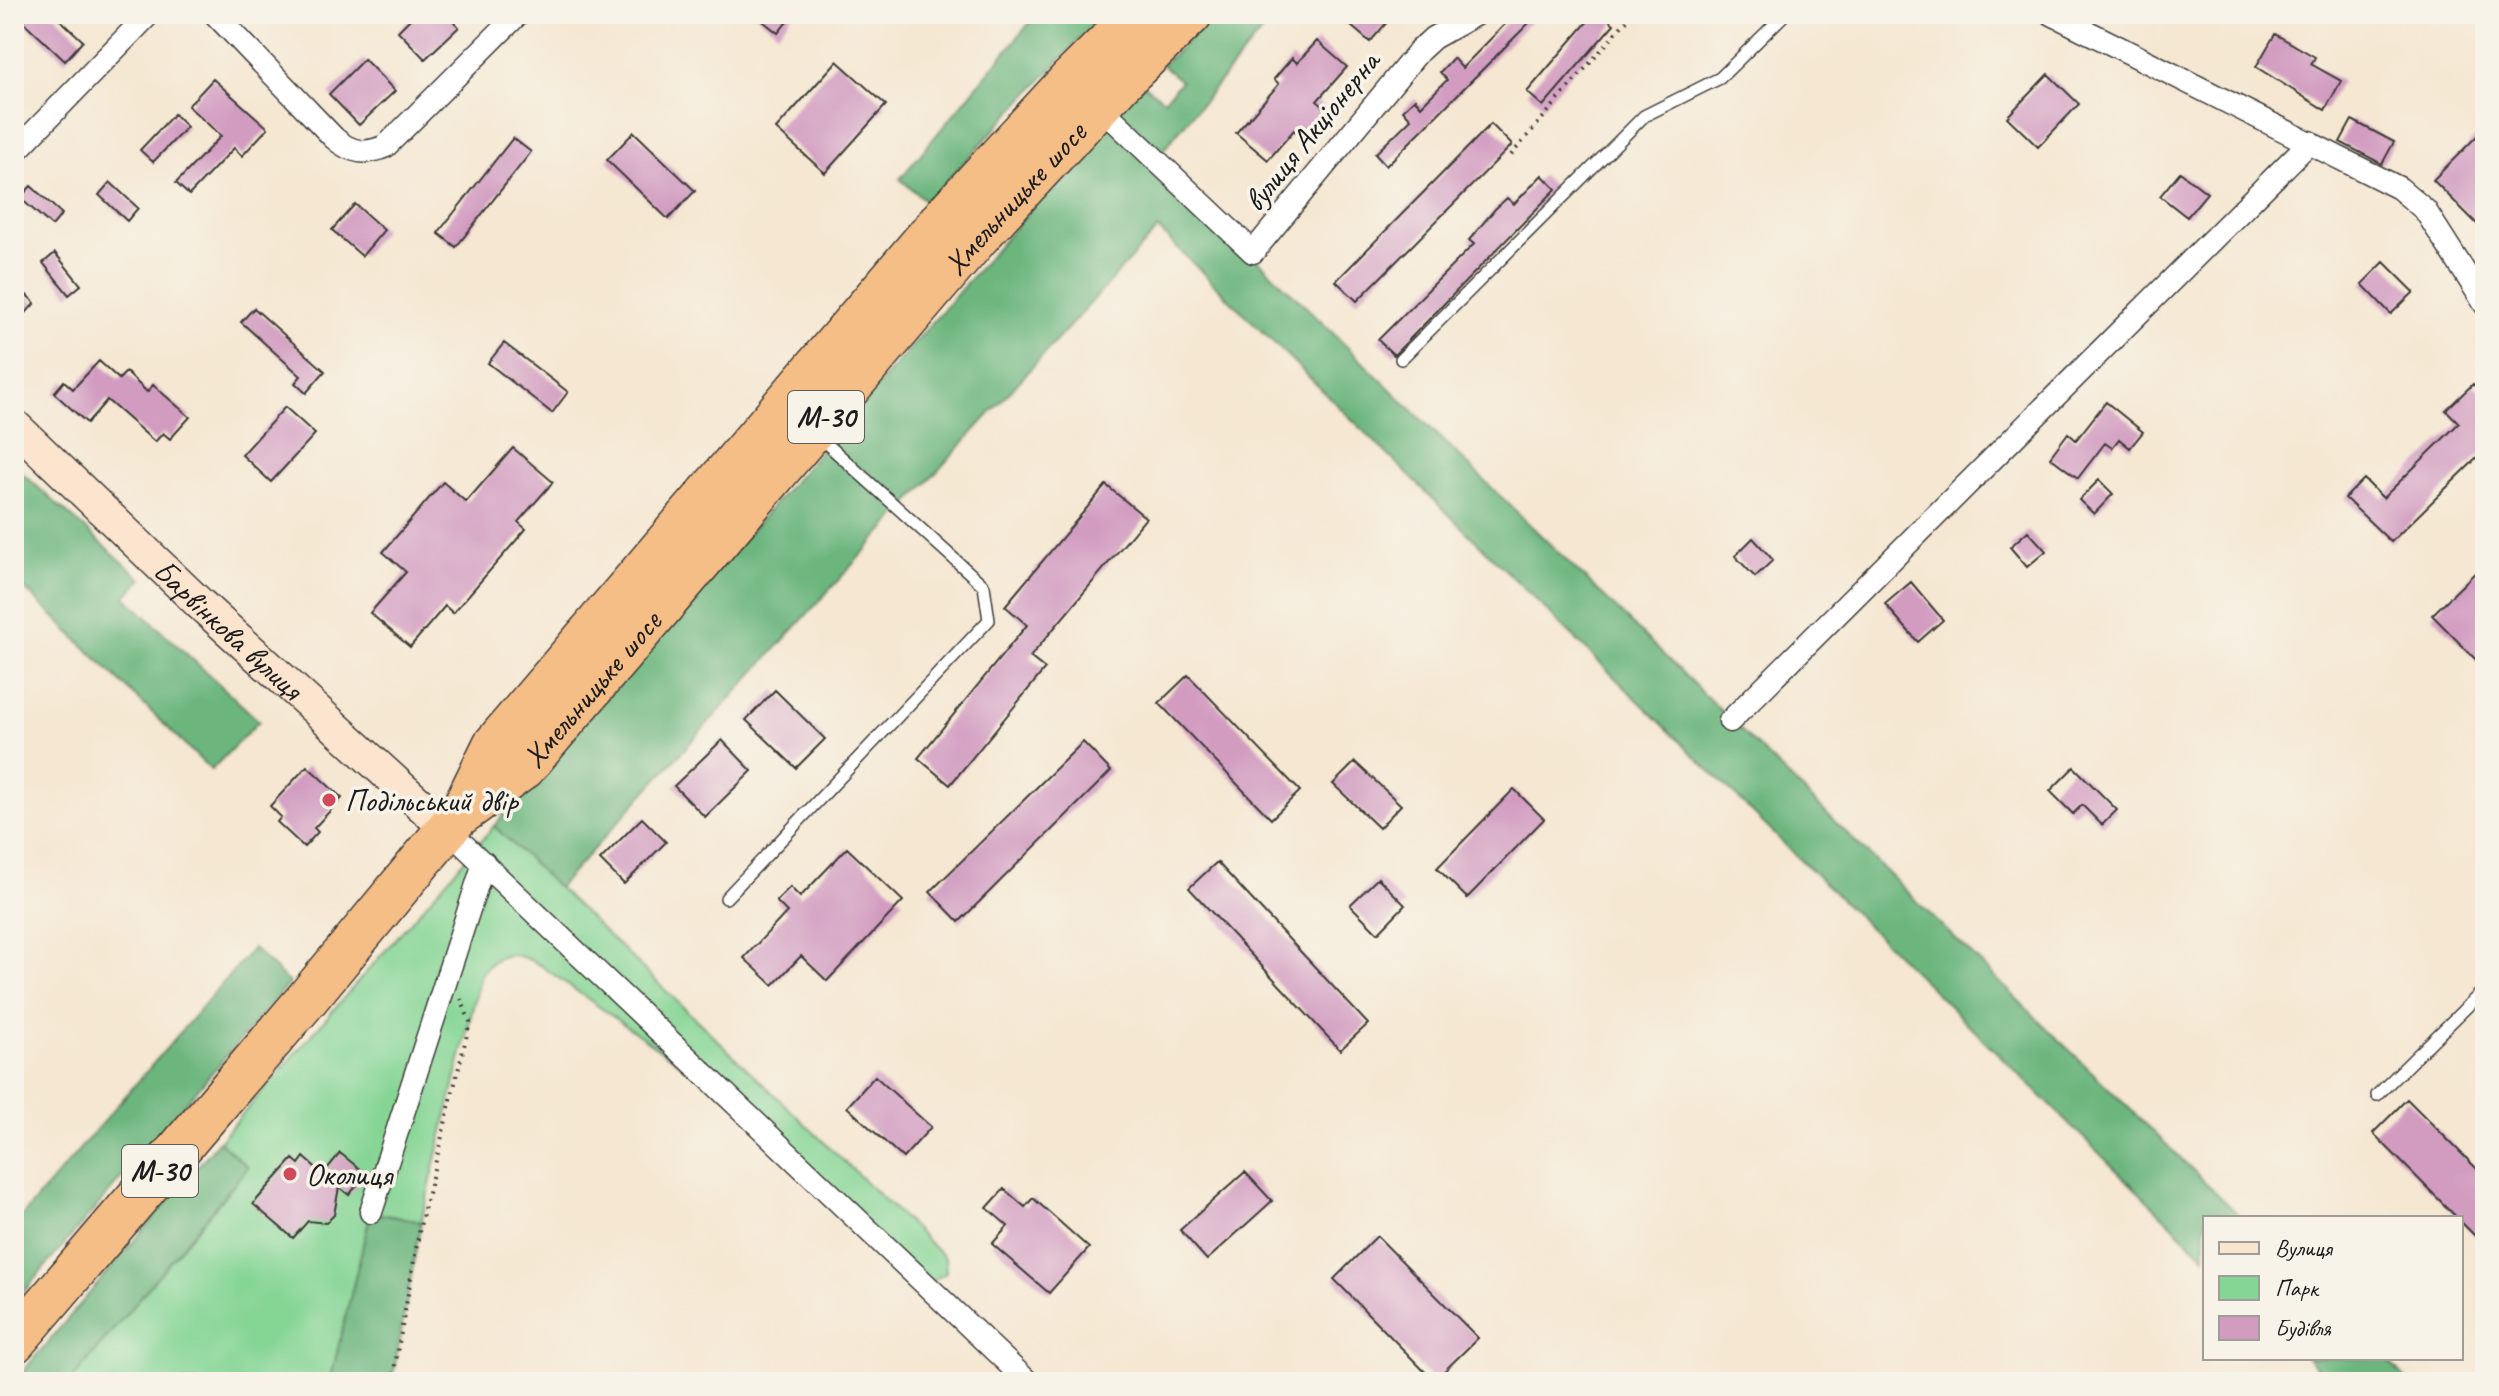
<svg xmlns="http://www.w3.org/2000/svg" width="2499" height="1396" viewBox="0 0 2499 1396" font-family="Caveat,sans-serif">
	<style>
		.green { fill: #85d595; stroke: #507858; stroke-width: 2 }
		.forest { fill: #6cb67e; stroke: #44694d; stroke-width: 2 }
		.building { fill: #d29cc1 }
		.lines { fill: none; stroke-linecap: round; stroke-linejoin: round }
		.lane-casing { stroke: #3d3a37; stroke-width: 14 }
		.street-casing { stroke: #3d3a37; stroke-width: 25 }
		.secondary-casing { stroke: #3d3a37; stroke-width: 35 }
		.highway-casing { stroke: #3d3a37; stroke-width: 45 }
		.path { stroke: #3d3a37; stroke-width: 4; stroke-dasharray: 2 6; stroke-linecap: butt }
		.lane { stroke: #fff; stroke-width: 11 }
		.street { stroke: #fff; stroke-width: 22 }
		.secondary { stroke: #fbe5cf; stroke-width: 32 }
		.highway { stroke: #f6be87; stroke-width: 42 }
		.poi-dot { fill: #d1495b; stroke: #f7f3e8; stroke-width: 3 }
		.labels { text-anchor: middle; stroke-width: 7; stroke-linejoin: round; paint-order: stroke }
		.shield { fill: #f7f3e8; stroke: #5e5c59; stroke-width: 2 }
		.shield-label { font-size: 30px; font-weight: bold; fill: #1c1c1c }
		.street-label { font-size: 32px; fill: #1c1c1c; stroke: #f7f3e8 }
		.poi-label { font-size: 32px; fill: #1c1c1c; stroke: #f7f3e8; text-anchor: start }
	</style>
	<rect width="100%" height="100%" fill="#f7f3e8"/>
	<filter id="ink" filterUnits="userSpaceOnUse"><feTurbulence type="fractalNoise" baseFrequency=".0125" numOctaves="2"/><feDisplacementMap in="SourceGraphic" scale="16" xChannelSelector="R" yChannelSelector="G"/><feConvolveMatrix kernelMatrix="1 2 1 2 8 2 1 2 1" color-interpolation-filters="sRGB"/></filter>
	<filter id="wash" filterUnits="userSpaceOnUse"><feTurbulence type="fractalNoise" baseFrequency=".006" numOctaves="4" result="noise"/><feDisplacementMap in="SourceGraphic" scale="32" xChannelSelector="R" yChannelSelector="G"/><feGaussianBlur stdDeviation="1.8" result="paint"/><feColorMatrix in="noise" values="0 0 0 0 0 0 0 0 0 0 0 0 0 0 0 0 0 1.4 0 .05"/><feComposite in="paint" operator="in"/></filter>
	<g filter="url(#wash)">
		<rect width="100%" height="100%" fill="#f5e7d2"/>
		<path class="green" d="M494,826L945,1258L946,1273L926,1285L735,1103L540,965C514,951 499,950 481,974L421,1222L371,1212L330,1382H70L248,1167L219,1141Z"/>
		<path class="forest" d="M1037,14H1103L927,202L900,179Z
			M1216,14H1276L1159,155L1115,113L1143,84L1164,100L1181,81L1162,65Z
			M1111,117L2242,1218H2205V1257L1158,229L558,888L494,826Z
			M14,466L142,579L125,597L259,721L211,770L14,578Z
			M253,948L289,983L14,1303V1225Z
			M219,1141L248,1167L70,1382H14Z
			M371,1212L421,1222L392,1382H330Z
			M2307,1358H2385L2409,1382H2332Z"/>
		<g id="blocks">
			<path class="building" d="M15,14H54L83,41L65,61Z
				M415,14H446L459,27L425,59L398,31Z
				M754,14H793L778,33Z
				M1337,14H1394L1370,42Z
				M1515,14H1538L1386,166L1375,154L1411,119L1403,110L1415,99L1421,106L1447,80L1440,72L1453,58L1462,68Z
				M1594,14H1602L1614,24L1543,106L1527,92Z
				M2275,34L2315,57L2311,64L2341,81L2325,110L2256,67Z
				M1317,41L1347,67L1317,101L1329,111L1305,139L1294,130L1268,160L1236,133L1279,84L1274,79L1292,58L1297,63Z
				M364,59L395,91L359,125L329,94Z
				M837,61L886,105L825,173L776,129Z
				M2048,74L2079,104L2038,147L2007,117Z
				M213,79L268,128L242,156L234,148L189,195L176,183L221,136L188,106Z
				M174,114L187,127L153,162L140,150Z
				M2352,120L2394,142L2382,164L2340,142Z
				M1491,124L1512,145L1357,301L1336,281Z
				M2485,128V232L2433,180Z
				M634,132L695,191L668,219L607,160Z
				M513,138L531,152L456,247L438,233Z
				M2180,172L2207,193L2187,217L2160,196Z
				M1542,175L1556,189L1394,355L1378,340L1474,244L1469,240L1495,209L1507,198L1514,204Z
				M110,182L138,208L127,221L99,195Z
				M31,186L62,214L52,226L20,198Z
				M355,204L384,230L362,256L332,230Z
				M55,253L81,285L69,295L43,263Z
				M2384,262L2414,292L2391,314L2362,284Z
				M14,283L35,303L14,326Z
				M254,308L325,371L306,393L295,383L301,376L241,322Z
				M504,343L568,392L552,413L488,363Z
				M99,361L119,379L126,372L147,392L153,385L190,417L170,439L163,433L155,442L107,400L87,423L54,393L64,381L73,389Z
				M2473,384L2485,397V450L2391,542L2345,498L2364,479L2383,498L2459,423L2446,410Z
				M2106,402L2143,432L2130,448L2119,439L2112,448L2105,443L2078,478L2050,457L2068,433L2076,440Z
				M285,407L315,434L271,482L242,455Z
				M513,448L553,482L518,522L526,529L453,613L445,606L410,647L370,613L406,572L383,552L443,482L466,502Z
				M2099,480L2113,494L2094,514L2079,500Z
				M1106,485L1146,518L1030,657L1045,669L950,785L918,758L1027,625L1005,606Z
				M2028,531L2046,551L2027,567L2010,547Z
				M1753,538L1773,560L1755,577L1735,556Z
				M2485,563V669L2432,615Z
				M1911,582L1943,620L1918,642L1885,604Z
				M1188,675L1300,791L1271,819L1159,703Z
				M775,690L825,739L796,768L746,720Z
				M722,740L752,771L705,817L674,786Z
				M1083,742L1111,771L959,922L930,892Z
				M1355,762L1401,805L1379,828L1333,784Z
				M307,766L342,798L314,828L318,832L304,847L277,822L281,817L270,806Z
				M2074,767L2117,810L2102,825L2082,805L2073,814L2050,791Z
				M1514,789L1544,819L1467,898L1437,868Z
				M642,818L666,842L624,884L600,860Z
				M847,848L903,901L827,981L801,956L773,985L744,958L787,912L776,901L790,887L800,897Z
				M1217,862L1368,1024L1340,1050L1189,888Z
				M1378,878L1405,905L1378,933L1350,905Z
				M875,1076L931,1127L903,1158L847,1107Z
				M2407,1099L2485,1177V1246L2373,1133Z
				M340,1153L366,1174L349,1195L339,1187L334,1215L326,1223L308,1221L293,1238L253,1204L293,1159L299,1164L304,1157L323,1174Z
				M1245,1172L1272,1201L1207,1260L1180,1230Z
				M1004,1189L1025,1207L1033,1198L1089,1248L1049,1293L992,1244L1008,1226L987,1208Z
				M1377,1236L1478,1338L1434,1381L1334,1279Z"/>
		</g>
	</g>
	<g filter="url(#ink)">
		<use href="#blocks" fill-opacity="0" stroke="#3d3a37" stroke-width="2"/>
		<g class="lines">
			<g class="lane-casing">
				<path id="lane" d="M1401,359L1644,116L1720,78L1785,14
					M726,898L989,620L984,586L817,435
					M2377,1095L2485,989"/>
			</g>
			<g class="street-casing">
				<path id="street" d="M215,14L334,138C351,153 366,155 386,146L518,14
					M2052,14L2399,188L2425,210L2485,304
					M1098,105L1253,252L1419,51L1433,38L1476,14
					M14,153L149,14
					M1730,721L2310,142
					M447,829L1028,1382
					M371,1212L484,863"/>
			</g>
			<g class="secondary-casing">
				<g id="secondary">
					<path id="s1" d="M14,425L199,603L447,829"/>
				</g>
			</g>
			<g class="highway-casing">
				<g id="highway">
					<path d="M463,808L494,745L948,212L1070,80L1137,14"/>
					<path id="s2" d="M14,1342L306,1000L458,816L524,768L978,237L1120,83L1191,14"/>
				</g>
			</g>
			<path class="path" d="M1511,155L1632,14
				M392,1382L421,1222L470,1022L461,999"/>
			<use href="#lane" class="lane"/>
			<use href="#street" class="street"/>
			<use href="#secondary" class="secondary"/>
			<use href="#highway" class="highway"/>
		</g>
	</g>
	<g class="poi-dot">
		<circle cx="329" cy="800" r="8"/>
		<circle cx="290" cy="1174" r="8"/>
	</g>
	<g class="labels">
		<g class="shield">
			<rect x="788" y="391" width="76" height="52" rx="6"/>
			<rect x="122" y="1145" width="76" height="52" rx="6"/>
		</g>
		<g class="shield-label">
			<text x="826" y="427">М-30</text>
			<text x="160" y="1181">М-30</text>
		</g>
		<g class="street-label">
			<text transform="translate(1311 131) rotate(-51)" y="11">вулиця Акціонерна</text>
			<text dy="11" stroke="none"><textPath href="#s2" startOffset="1522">Хмельницьке шосе</textPath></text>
			<text dy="11" stroke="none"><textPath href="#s1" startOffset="296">Барвінкова вулиця</textPath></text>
			<text dy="11" stroke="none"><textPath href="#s2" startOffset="874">Хмельницьке шосе</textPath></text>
		</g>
		<g class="poi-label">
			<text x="345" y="811">Подільський двір</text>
			<text x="306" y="1185">Околиця</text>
		</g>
	</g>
	<rect width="2499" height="1396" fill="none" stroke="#f7f3e8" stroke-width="48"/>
	<rect x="2203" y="1216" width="260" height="144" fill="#f7f3e8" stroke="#9f9d96" stroke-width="2"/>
	<rect x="2219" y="1242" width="40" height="12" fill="#fbe5cf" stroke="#9f9d96" stroke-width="2"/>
	<text x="2275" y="1256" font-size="24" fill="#1c1c1c">Вулиця</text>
	<rect x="2219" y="1276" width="40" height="24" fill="#85d595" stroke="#9f9d96" stroke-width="2"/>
	<text x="2275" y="1296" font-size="24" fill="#1c1c1c">Парк</text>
	<rect x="2219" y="1316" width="40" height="24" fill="#d29cc1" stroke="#9f9d96" stroke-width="2"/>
	<text x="2275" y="1336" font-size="24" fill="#1c1c1c">Будівля</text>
</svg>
